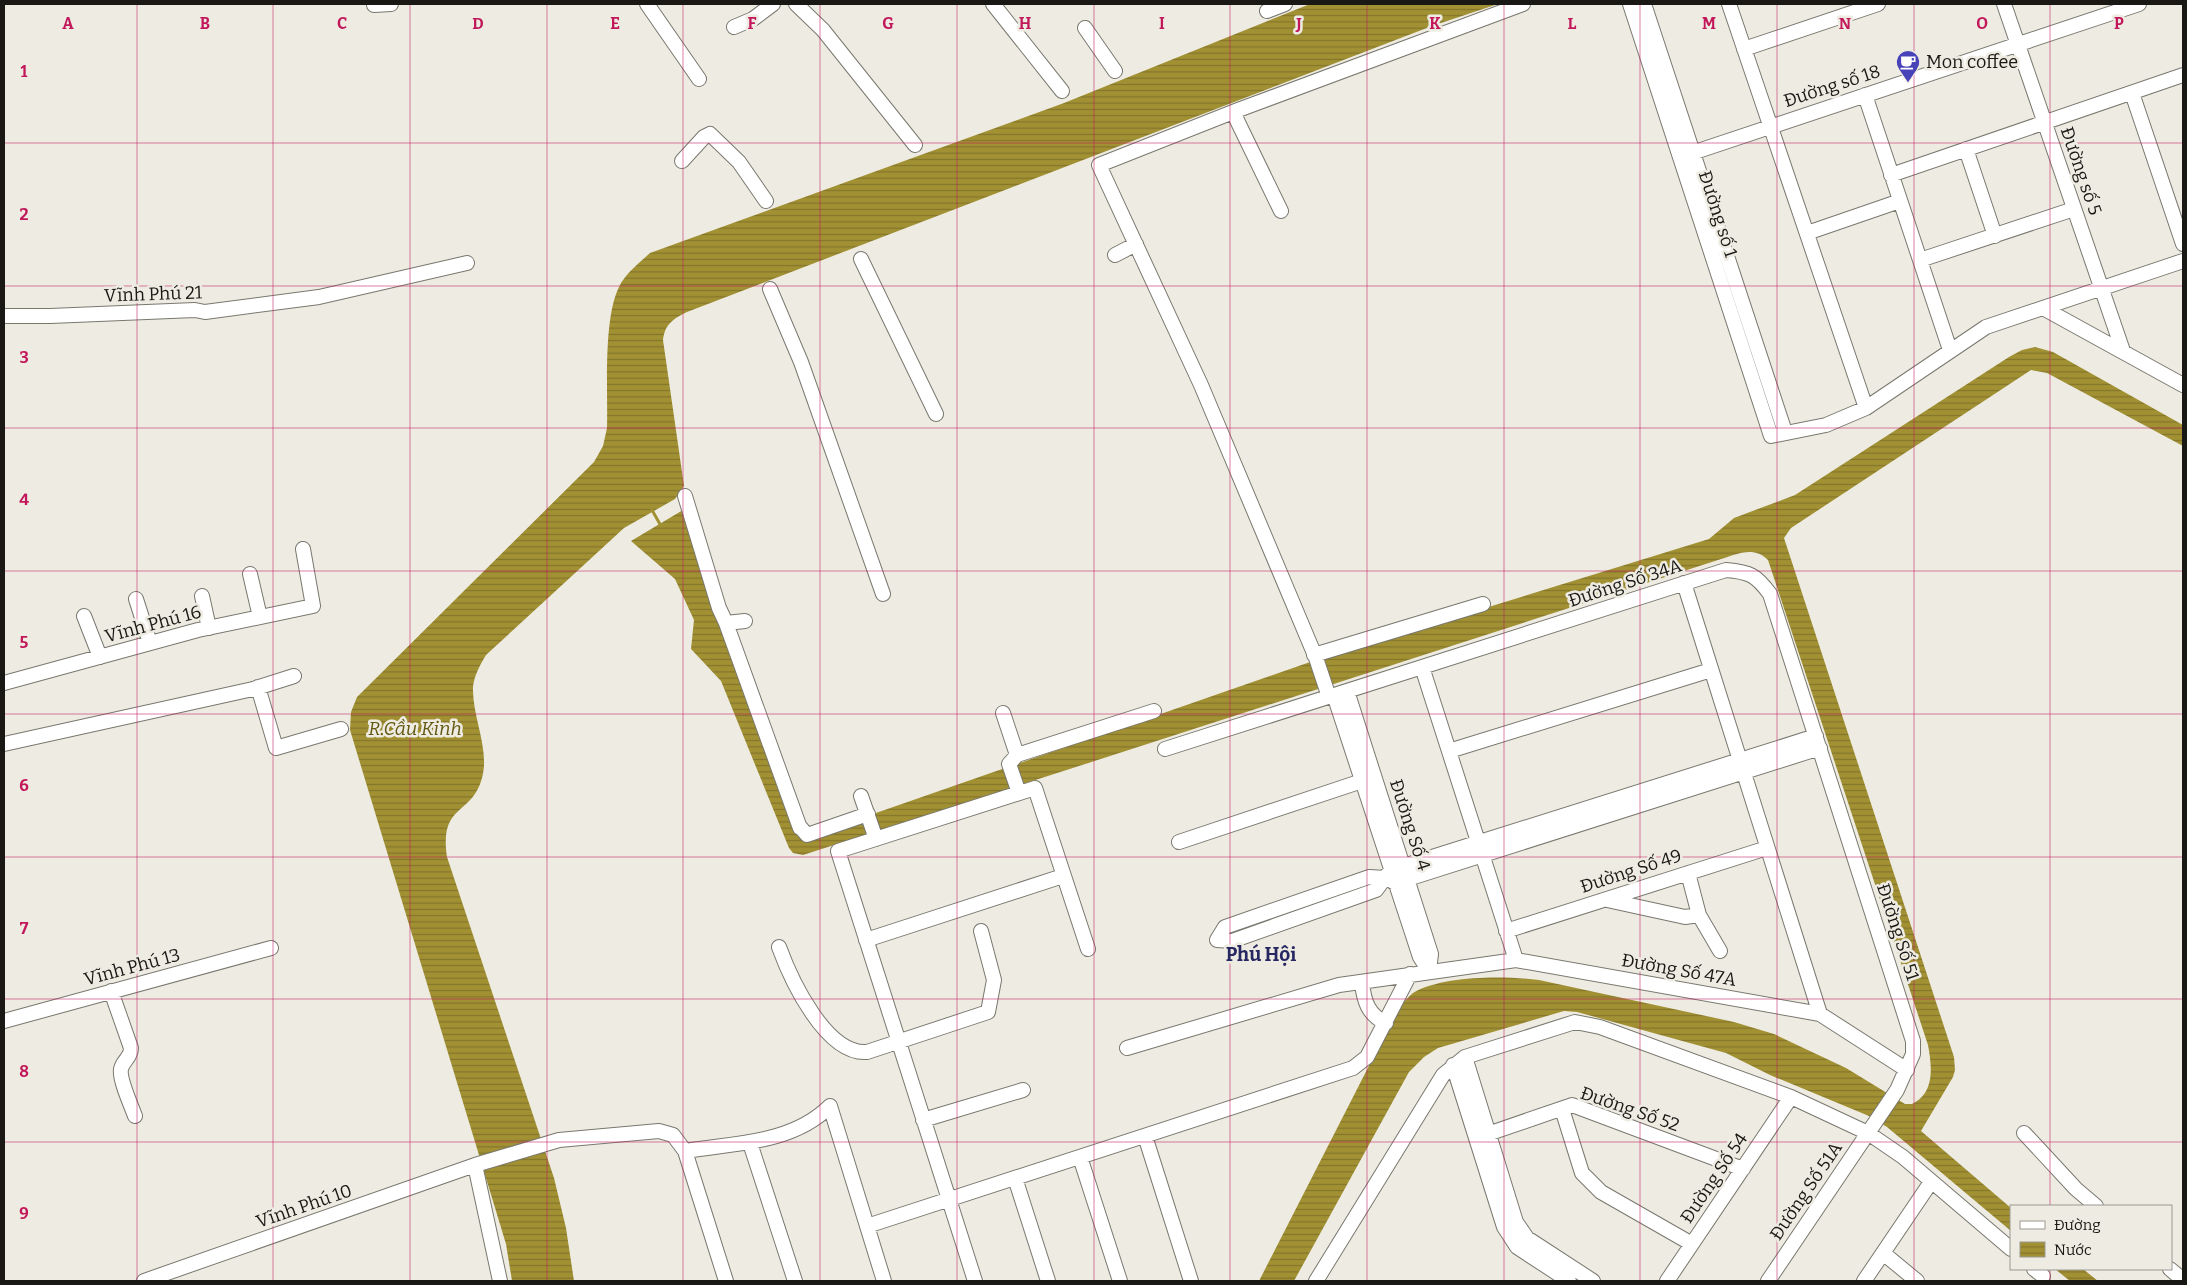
<svg xmlns="http://www.w3.org/2000/svg" width="2187" height="1285" viewBox="0 0 2187 1285" font-family="Bitter,serif">
	<style>
		.water { fill: url(#water-rules) }
		.lines { fill: none; stroke-linecap: round; stroke-linejoin: round }
		.stream { stroke: #a29133; stroke-width: 3 }
		.minor-casing { stroke: #79786f; stroke-width: 16 }
		.minor { stroke: #fff; stroke-width: 14 }
		.grid { fill: none; stroke: #c2185b; stroke-width: 1; stroke-opacity: 0.55 }
		.labels { text-anchor: middle; stroke-width: 5; stroke-linejoin: round; paint-order: stroke }
		.poi-label { font-size: 18px; fill: #191814; stroke: #eeece2; text-anchor: start }
		.street-label { font-size: 18px; fill: #191814; stroke: #eeece2 }
		.water-label { font-size: 19px; font-style: italic; fill: #635812; stroke: #eeece2 }
		.neighbourhood-label { font-size: 19px; font-weight: bold; fill: #272761; stroke: #eeece2 }
		.grid-label { font-size: 16px; text-anchor: middle; font-weight: bold; fill: #c2185b; stroke: #eeece2; stroke-width: 5; stroke-linejoin: round; paint-order: stroke }
	</style>
	<defs>
		<pattern id="water-rules" width="6" height="5" patternUnits="userSpaceOnUse" patternTransform="scale(1.25)"><rect width="6" height="5" fill="#a29133"/><path d="M0 2.5h6" fill="none" stroke="#83752a"/></pattern>
	</defs>
	<rect width="100%" height="100%" fill="#eeece2"/>
	<path class="water" d="M1310,4H1498L1432,26L687,312C673,319 665,324 663,340L684,486L675,499L624,528L486,655C480,665 474,676 473,687C472,717 490,749 482,778C472,816 439,803 447,857L554,1178L566,1228L574,1281H512L506,1244L350,730L351,712L357,697L594,462L603,446L607,428C608,391 603,319 619,287C625,274 639,263 650,253L1064,103Z
		M2035,347L2053,352L2183,425V446L2047,373L2031,370L1791,528L1784,538L1954,1057L1955,1070L1953,1077L1921,1131L2011,1208V1231L1887,1127L1869,1116L1770,1075L1726,1053L1577,1012L1564,1011L1438,1048L1424,1057L1409,1072L1294,1281H1259L1399,1007C1404,1002 1408,997 1413,993C1444,975 1505,976 1539,980L1734,1022L1774,1034L1846,1068L1905,1104H1912C1935,1093 1932,1067 1928,1045L1768,560C1753,545 1736,555 1718,560L803,855L793,853L789,848L721,681L691,649L694,620L675,579L631,541L683,510L807,837L1313,661L1709,539L1734,518L1795,495L2009,357L2022,350Z
		M2055,1269H2083L2098,1281H2070Z"/>
	<g class="lines">
		<path class="stream" d="M652,510L661,526"/>
		<g class="minor-casing">
			<path id="minor" d="M647,4L699,79
				M796,4L823,30L915,145
				M993,4L1062,91
				M1630,4L1771,436L1826,425L1866,408L1986,327L2183,261
				M1644,4L1785,432
				M1729,4L1866,408
				M2004,4L2123,351
				M374,5L391,4
				M1267,11L1285,4
				M734,27L753,19L773,4
				M1085,28L1115,71
				M1744,49L1878,4
				M2132,93L2183,244
				M1865,95L1950,350
				M1233,112L1281,211
				M1966,149L1995,236
				M1680,157L2139,4
				M682,161L704,137L710,134L739,162L766,201
				M1891,175L2183,75
				M1807,233L1900,201
				M1115,255L1136,244
				M861,259L936,414
				M1920,260L2074,209
				M770,289L801,362L883,594
				M2043,308L2183,385
				M4,316H50L195,310L205,312L319,297L467,263
				M685,496L719,608L726,623L745,621
				M250,574L260,617
				M1684,583L1820,1014
				M202,596L209,628
				M136,599L150,643
				M84,616L100,657
				M726,623L800,828
				M1314,655L1483,604
				M1422,667L1516,960
				M4,683L198,630L313,606L303,549
				M258,687L276,748L341,729
				M1347,691L1431,954L1429,971
				M1334,695L1420,957L1429,971
				M1329,697L1316,658L1201,385L1099,165L1238,110L1523,4
				M1003,713L1017,755L1009,764L1019,793
				M1816,736L1391,870L1376,890L1232,941L1217,940L1225,927L1369,877L1386,878L1395,883L1820,748
				M4,744L253,689L294,676
				M1165,749L1726,570C1750,572 1756,575 1770,594L1913,1041V1054L1897,1090L1768,1281
				M1449,751L1711,670
				M1017,755L1154,711
				M861,796L876,839
				M801,828L807,835L868,814
				M1179,842L1362,781
				M1607,900L1685,917L1699,915L1688,873
				M1699,915L1720,951
				M1506,931L1767,848
				M866,940L1063,876
				M779,947C791,980 826,1055 867,1052L988,1012L994,980L981,931
				M1362,983C1364,1001 1368,1015 1386,1023
				M111,991L131,1048C131,1058 123,1060 121,1069C119,1079 131,1105 135,1116
				M4,1021L271,948
				M1127,1048L1339,985L1516,960L1820,1014L1907,1070
				M1465,1057L1516,1222L1527,1238L1593,1281
				M1453,1065L1504,1227L1517,1247L1569,1281
				M1562,1109L1582,1173L1601,1192L1692,1244
				M923,1120L1023,1090
				M2024,1133L2076,1189L2096,1206
				M1145,1136L1191,1281
				M1476,1138L1572,1105L1743,1169
				M750,1143L795,1281
				M685,1151C734,1143 792,1144 830,1106L884,1281
				M1080,1157L1120,1281
				M475,1165L500,1281
				M1015,1178L1048,1281
				M867,1226L1353,1068L1367,1057L1410,974
				M1883,1253L1917,1281
				M2034,1269L2043,1276
				M2170,1269L2183,1280
				M144,1281L475,1165L559,1140L659,1131L673,1135L685,1151L726,1281
				M975,1281L838,851L1035,788L1088,949
				M1316,1281L1443,1075L1465,1057L1575,1022L1600,1027L1791,1097L1868,1133L1903,1157L2011,1249
				M1667,1281L1791,1097
				M1864,1281L1931,1182"/>
		</g>
		<use href="#minor" class="minor"/>
	</g>
	<path class="grid" d="M137,4V1281M273,4V1281M410,4V1281M547,4V1281M683,4V1281M820,4V1281M957,4V1281M1094,4V1281M1230,4V1281M1367,4V1281M1504,4V1281M1640,4V1281M1777,4V1281M1914,4V1281M2050,4V1206M4,143H2183M4,286H2183M4,428H2183M4,571H2183M4,714H2183M4,857H2183M4,999H2183M4,1142H2183M2050,1269V1281"/>
	<defs>
		<g id="cafe-pin" transform="scale(1.25)"><path d="M0 17L-7.5 6A9.5 9.5 0 1 1 7.5 6Z" fill="#4943b9" stroke="#eeece2"/><path d="M-5.5-4.5H6V0H3Q3 3.5 0 3.5H-2.5Q-5.5 3.5-5.5 0ZM3-3.2v2h1.7v-2ZM-6 4.5H4V6H-6Z" fill="#fff"/></g>
	</defs>
	<g fill-rule="evenodd">
		<use href="#cafe-pin" x="1908" y="62"/>
	</g>
	<g class="labels">
		<g class="poi-label">
			<text x="1926" y="68">Mon coffee</text>
		</g>
		<g class="street-label">
			<text transform="translate(1832 86) rotate(-18)" y="6">Đường số 18</text>
			<text transform="translate(2081 171) rotate(71)" y="6">Đường số 5</text>
			<text transform="translate(1718 214) rotate(72)" y="6">Đường số 1</text>
			<text transform="translate(153 294) rotate(-2)" y="6">Vĩnh Phú 21</text>
			<text transform="translate(1625 583) rotate(-18)" y="6">Đường Số 34A</text>
			<text transform="translate(153 624) rotate(-15)" y="6">Vĩnh Phú 16</text>
			<text transform="translate(1410 825) rotate(72)" y="6">Đường Số 4</text>
			<text transform="translate(1631 871) rotate(-18)" y="6">Đường Số 49</text>
			<text transform="translate(1898 932) rotate(72)" y="6">Đường Số 51</text>
			<text transform="translate(132 967) rotate(-15)" y="6">Vĩnh Phú 13</text>
			<text transform="translate(1679 970) rotate(10)" y="6">Đường Số 47A</text>
			<text transform="translate(1630 1109) rotate(19)" y="6">Đường Số 52</text>
			<text transform="translate(1714 1178) rotate(-56)" y="6">Đường Số 54</text>
			<text transform="translate(1806 1191) rotate(-56)" y="6">Đường Số 51A</text>
			<text transform="translate(304 1206) rotate(-19)" y="6">Vĩnh Phú 10</text>
		</g>
		<g class="water-label">
			<text x="415" y="735">R.Cầu Kinh</text>
		</g>
		<g class="neighbourhood-label">
			<text x="1261" y="961">Phú Hội</text>
		</g>
	</g>
	<g class="grid-label">
		<text x="68" y="29">A</text>
		<text x="205" y="29">B</text>
		<text x="342" y="29">C</text>
		<text x="478" y="29">D</text>
		<text x="615" y="29">E</text>
		<text x="752" y="29">F</text>
		<text x="888" y="29">G</text>
		<text x="1025" y="29">H</text>
		<text x="1162" y="29">I</text>
		<text x="1299" y="29">J</text>
		<text x="1435" y="29">K</text>
		<text x="1572" y="29">L</text>
		<text x="1709" y="29">M</text>
		<text x="1845" y="29">N</text>
		<text x="1982" y="29">O</text>
		<text x="2119" y="29">P</text>
		<text x="24" y="77">1</text>
		<text x="24" y="220">2</text>
		<text x="24" y="363">3</text>
		<text x="24" y="505">4</text>
		<text x="24" y="648">5</text>
		<text x="24" y="791">6</text>
		<text x="24" y="934">7</text>
		<text x="24" y="1077">8</text>
		<text x="24" y="1219">9</text>
	</g>
	<rect width="2187" height="1285" fill="none" stroke="#191814" stroke-width="10"/>
	<rect x="2010" y="1205" width="162" height="65" fill="#eeece2" stroke="#999790"/>
	<rect x="2020" y="1221" width="25" height="8" fill="#ffffff" stroke="#999790"/>
	<text x="2054" y="1230" font-size="15" fill="#191814">Đường</text>
	<rect x="2020" y="1242" width="25" height="15" fill="url(#water-rules)" stroke="#999790"/>
	<text x="2054" y="1255" font-size="15" fill="#191814">Nước</text>
</svg>
